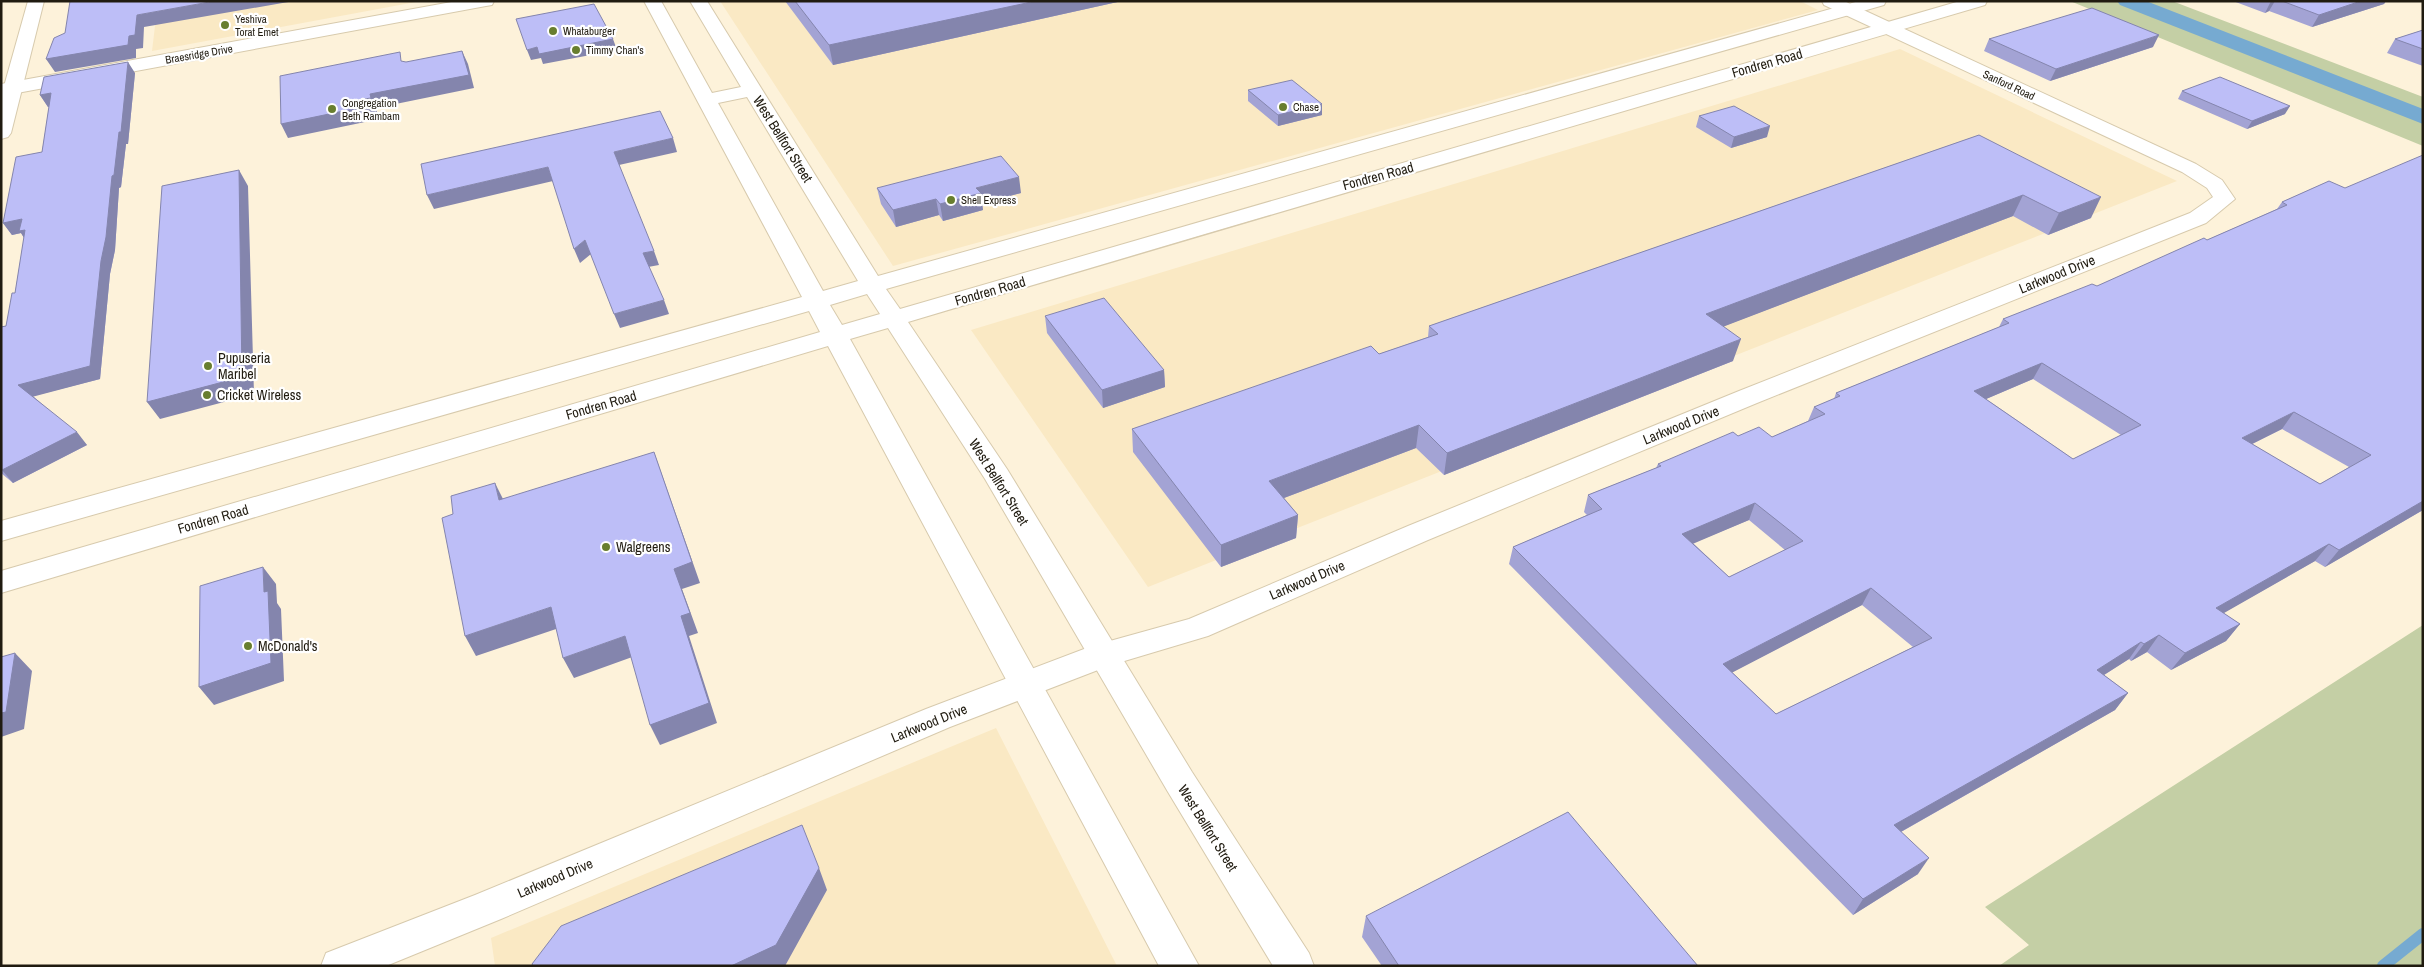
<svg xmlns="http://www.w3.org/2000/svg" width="2424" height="967" viewBox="0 0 2424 967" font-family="'Archivo Narrow',sans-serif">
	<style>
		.built { fill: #fae9c4 }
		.green { fill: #c4cfa5 }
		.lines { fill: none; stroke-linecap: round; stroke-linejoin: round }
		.stream { stroke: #76aad1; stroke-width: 12 }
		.canal { fill: #76aad1; fill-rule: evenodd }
		.street-casing { stroke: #d7caad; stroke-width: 2 }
		.secondary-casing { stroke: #d7caad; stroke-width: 2 }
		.street { fill: #fff; fill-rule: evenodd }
		.secondary { fill: #fff; fill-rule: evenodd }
		.wall { fill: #a3a3d4; fill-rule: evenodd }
		.shaded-wall { fill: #8485ad }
		.building { fill: #bdbef7; stroke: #8485ad; fill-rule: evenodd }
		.poi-dot { fill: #687e2f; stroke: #fff; stroke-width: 2 }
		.labels { text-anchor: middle; stroke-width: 4.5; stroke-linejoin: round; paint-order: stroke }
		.far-poi-label { font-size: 11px; fill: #201b10; stroke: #fff; text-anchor: start }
		.far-street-label { font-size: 11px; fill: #201b10; stroke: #fff }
		.street-label { font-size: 14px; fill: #201b10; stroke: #fff }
		.poi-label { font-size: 14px; fill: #201b10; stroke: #fff; text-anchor: start }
	</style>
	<rect width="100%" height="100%" fill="#fdf2da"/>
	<path class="built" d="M158,1H416V2L152,51Z
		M720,1H1800L1818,10L893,266Z
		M1900,49L2177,181L1148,587L971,330Z
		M996,728L1117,966H495L491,938Z"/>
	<path class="green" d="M2070,1H2172L2423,97V146Z
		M2423,625V966H1999L2029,945L1985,907Z"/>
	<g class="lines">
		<path class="stream" d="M2383,966L2423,934"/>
		<path class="canal" d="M2117,1H2146L2423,109V124L2120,5Z"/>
		<g class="street-casing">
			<path id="street" d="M28,1H44L11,133L8,137L1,139V97Z
				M1822,1H1844L2196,164L2222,180L2235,199L2206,223L1757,403L1428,540L1208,636L1111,665L950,727L501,919L386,966H321L326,953L475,895L926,709L1092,646L1189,619L1408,526L1739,391L2190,213L2213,197L2207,188L2182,172L1824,5Z"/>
		</g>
		<g class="secondary-casing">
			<path id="secondary" d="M457,1H494L492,5L486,6L1,96V84Z
				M644,1H661L712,93L741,87L690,1H707L878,276L1859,1H1886L1884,5L886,289L900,309L1960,1H1987L1985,5C1626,111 1267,215 908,322L1007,469L1192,772L1309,953L1314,966H1273L1168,792L985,479L888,328L850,339L1199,966H1159L828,346L1,593V571L820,332L809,311L1,541V521L802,297ZM747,97L858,281L823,291L718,103ZM867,294L880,314L842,325L830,305Z"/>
		</g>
		<use href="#street" class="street"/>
		<use href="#secondary" class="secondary"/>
	</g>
	<path class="wall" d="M785,1H1122L833,65Z
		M2233,1H2386L2384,4L2312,27L2269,11L2265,13Z
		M2423,30V66L2387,53L2395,39Z
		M1989,39L2153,47L2050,81L1984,51Z
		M135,73L128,144H126L121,187L119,188L115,250L110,274L100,379L33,396L87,445L13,483L1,473V327L6,326L15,293L24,238L21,233L12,235L3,223L42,152L49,107H48L40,95Z
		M1248,90L1322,115L1278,126L1248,101Z
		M2182,91L2285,114L2247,129L2178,99Z
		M1699,116L1767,137L1731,148L1696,127Z
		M1979,135L2091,218L2048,235L2013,216L1724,326L1733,361L1444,475L1416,448L1284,498L1298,515L1296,538L1221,567L1133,452L1132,429L1379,354L1428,337L1429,326Z
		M2329,181L2423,510L2325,567L2315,561L2223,613L2240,624L2226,641L2171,670L2147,652L2131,661L2129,659L2104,675L2128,693L2115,710L1901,832L1918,874L1853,915L1509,564L1513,547L1587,515L1584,512L1588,495L1656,468L1658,464L1738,436L1772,437L1808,421L1814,407L1834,399L1836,393L1999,327L2003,319L2097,286L2207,240L2277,209L2282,202ZM2033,379L2121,435L2073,459L1986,399ZM2282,429L2349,467L2320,484L2252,444ZM1749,520L1785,550L1729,577L1693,543ZM1862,605L1913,647L1776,714L1732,672Z
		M877,188L1021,193L982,203L983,210L943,221L939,215L896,227L881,204Z
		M1045,316L1164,370L1165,387L1103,408L1047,333Z
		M1366,916L1698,966H1382L1362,937Z"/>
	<path class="shaded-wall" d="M215,1H294L144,27L143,48L136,49V58L55,72L46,59L129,36L137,15Z
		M1036,1H1122L833,65L829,45Z
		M2271,1H2275L2269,11L2265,13Z
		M2361,1H2386L2384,4L2312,27L2319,15Z
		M2159,35L2153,47L2050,81L2056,69Z
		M613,39L617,50L543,64L541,58L531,60L527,50L537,47Z
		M462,51L468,64L474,88L376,108L377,112L364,114L365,122L288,138L281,124L370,94Z
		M128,62L135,73L128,144H126L121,187L119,188L115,250L110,274L100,379L28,398L18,385L101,261L112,176L119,132Z
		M51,93L58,105L48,107L40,95Z
		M1322,104V115L1278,126V115Z
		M2290,106L2285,114L2247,129L2252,121Z
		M1770,126L1767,137L1731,148L1734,137Z
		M673,138L677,152L619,165L614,152Z
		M548,167L553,181L434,209L427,195Z
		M239,170L248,186L254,394L160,419L147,402Z
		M1019,177L1021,193L982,203L983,210L943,221L940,204L976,188Z
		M2023,195L2013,216L1699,336L1706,314Z
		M2101,197L2091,218L2048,235L2059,213Z
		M936,199L939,215L896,227L893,210Z
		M22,219L28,244L21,233L12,235L3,223Z
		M585,240L591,254L580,263L574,249Z
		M654,251L659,265L648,267L643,253Z
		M664,300L669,314L620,328L614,314Z
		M1741,339L1733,361L1444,475L1447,453Z
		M2042,363L2033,379L1965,408L1974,391Z
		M1164,370L1165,387L1103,408L1102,390Z
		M2294,412L2282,429L2230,455L2242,438Z
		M1419,425L1416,448L1268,504L1269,481Z
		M77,432L87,445L13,483L2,470Z
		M654,452L700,583L682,589L698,633L689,636L717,723L660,745L650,725L681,616L674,569Z
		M495,483L505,503L499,500Z
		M2423,501V510L2325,567L2339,550Z
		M1755,503L1749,520L1676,551L1682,534Z
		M1298,515L1296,538L1221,567V545Z
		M2329,544L2315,561L2203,625L2216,608Z
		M263,567L276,584L277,603L281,609L284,681L214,705L199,687L264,592Z
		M1871,588L1862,605L1716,681L1723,664Z
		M551,607L562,627L476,656L465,636Z
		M2240,624L2226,641L2171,670L2185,653Z
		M2159,635L2147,652L2131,661L2144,644Z
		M625,636L635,656L574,678L563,658Z
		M2141,642L2129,659L2085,687L2097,670Z
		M15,653L32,671L24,729L1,737V713Z
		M2128,693L2115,710L1883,842L1894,825Z
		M1929,858L1918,874L1853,915L1863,899Z
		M819,868L827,890L785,966H731Z"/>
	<path class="building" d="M70,1H215L137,15L135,35L129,36L128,45L46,59L54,38L65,33Z
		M795,1H1036L829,45Z
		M2282,1H2361L2319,15Z
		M594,4L613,39L539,54L537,47L527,50L516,19Z
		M2092,8L2159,35L2056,69L1989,39Z
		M2423,30V49L2395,39Z
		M462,51L469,75L370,94L371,98L357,100L358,108L281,124L280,76L400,52L401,61L406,62Z
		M128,62L121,132H119L114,175L112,176L106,237L101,261L90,366L18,385L77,432L2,470L1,327L6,326L12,293H15L25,230L19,231L22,219L3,223L16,157L42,152L51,93L40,95L44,77Z
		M2220,77L2290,106L2252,121L2182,91Z
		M1292,80L1322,104L1278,115L1248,90Z
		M1734,106L1770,126L1734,137L1699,116Z
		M660,111L673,138L614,152L654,251L643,253L664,300L614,314L585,240L574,249L548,167L427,195L421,164Z
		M1979,135L2101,197L2059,213L2023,195L1706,314L1741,339L1447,453L1419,425L1269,481L1298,515L1221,545L1132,429L1371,346L1379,354L1438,334L1429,326Z
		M2423,155V501L2339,550L2329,544L2216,608L2240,624L2185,653L2159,635L2144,644L2141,642L2097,670L2128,693L1894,825L1929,858L1863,899L1513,547L1602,509L1588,495L1661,466L1658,464L1733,432L1738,436L1759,427L1772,437L1825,414L1814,407L1840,396L1836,393L2009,323L2003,319L2092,284L2097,286L2204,238L2207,240L2287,205L2282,202L2329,181L2345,188ZM2042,363L2141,425L2073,459L1974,391ZM2294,412L2371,455L2320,484L2242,438ZM1755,503L1803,541L1729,577L1682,534ZM1871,588L1932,638L1776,714L1723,664Z
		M1001,156L1019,177L976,188L981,193L940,204L936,199L893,210L877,188Z
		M239,170L242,377L147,402L162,186Z
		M1104,298L1164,370L1102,390L1045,316Z
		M654,452L692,562L674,569L690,613L681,616L709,703L650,725L625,636L563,658L551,607L465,636L442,518L453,514L451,496L495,483L499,500Z
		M263,567L264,592L268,591L271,663L199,687L200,586Z
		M15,653L6,712L1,713V657Z
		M1568,812L1698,966H1399L1366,916Z
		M802,825L819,868L776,945L731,966H533L532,964L561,926Z"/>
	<g class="poi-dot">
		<circle cx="225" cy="25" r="5"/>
		<circle cx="553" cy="31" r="5"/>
		<circle cx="576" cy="50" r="5"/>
		<circle cx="1283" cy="107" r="5"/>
		<circle cx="332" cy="109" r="5"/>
		<circle cx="951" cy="200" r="5"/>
		<circle cx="208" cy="366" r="5"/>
		<circle cx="207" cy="395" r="5"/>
		<circle cx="606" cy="547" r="5"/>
		<circle cx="248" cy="646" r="5"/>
	</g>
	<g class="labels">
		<g class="far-poi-label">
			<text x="235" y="23">Yeshiva<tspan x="235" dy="13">Torat Emet</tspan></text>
			<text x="563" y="35">Whataburger</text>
			<text x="586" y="54">Timmy Chan's</text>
			<text x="342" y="107">Congregation<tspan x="342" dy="13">Beth Rambam</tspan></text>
			<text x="1293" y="111">Chase</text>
			<text x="961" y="204">Shell Express</text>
		</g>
		<g class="far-street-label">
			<text transform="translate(199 54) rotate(-10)" y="4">Braesridge Drive</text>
			<text transform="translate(2009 85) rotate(25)" y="4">Sanford Road</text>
		</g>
		<g class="street-label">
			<text transform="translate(1767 63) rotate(-16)" y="5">Fondren Road</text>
			<text transform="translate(783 139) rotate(58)" y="5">West Bellfort Street</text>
			<text transform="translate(1378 176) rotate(-15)" y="5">Fondren Road</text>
			<text transform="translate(2057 274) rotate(-22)" y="5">Larkwood Drive</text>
			<text transform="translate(990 291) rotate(-16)" y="5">Fondren Road</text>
			<text transform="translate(601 405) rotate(-16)" y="5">Fondren Road</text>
			<text transform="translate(1681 425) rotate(-22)" y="5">Larkwood Drive</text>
			<text transform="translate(999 482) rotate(58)" y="5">West Bellfort Street</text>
			<text transform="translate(213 519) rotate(-16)" y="5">Fondren Road</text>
			<text transform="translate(1307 580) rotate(-23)" y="5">Larkwood Drive</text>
			<text transform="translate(929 723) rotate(-22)" y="5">Larkwood Drive</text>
			<text transform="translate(1208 828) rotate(58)" y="5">West Bellfort Street</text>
			<text transform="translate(555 878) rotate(-23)" y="5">Larkwood Drive</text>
		</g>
		<g class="poi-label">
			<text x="218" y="363">Pupuseria<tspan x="218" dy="16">Maribel</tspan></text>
			<text x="217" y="400">Cricket Wireless</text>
			<text x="616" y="552">Walgreens</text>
			<text x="258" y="651">McDonald's</text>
		</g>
	</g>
	<rect width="2424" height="967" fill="none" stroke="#201b10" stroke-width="5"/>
</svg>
